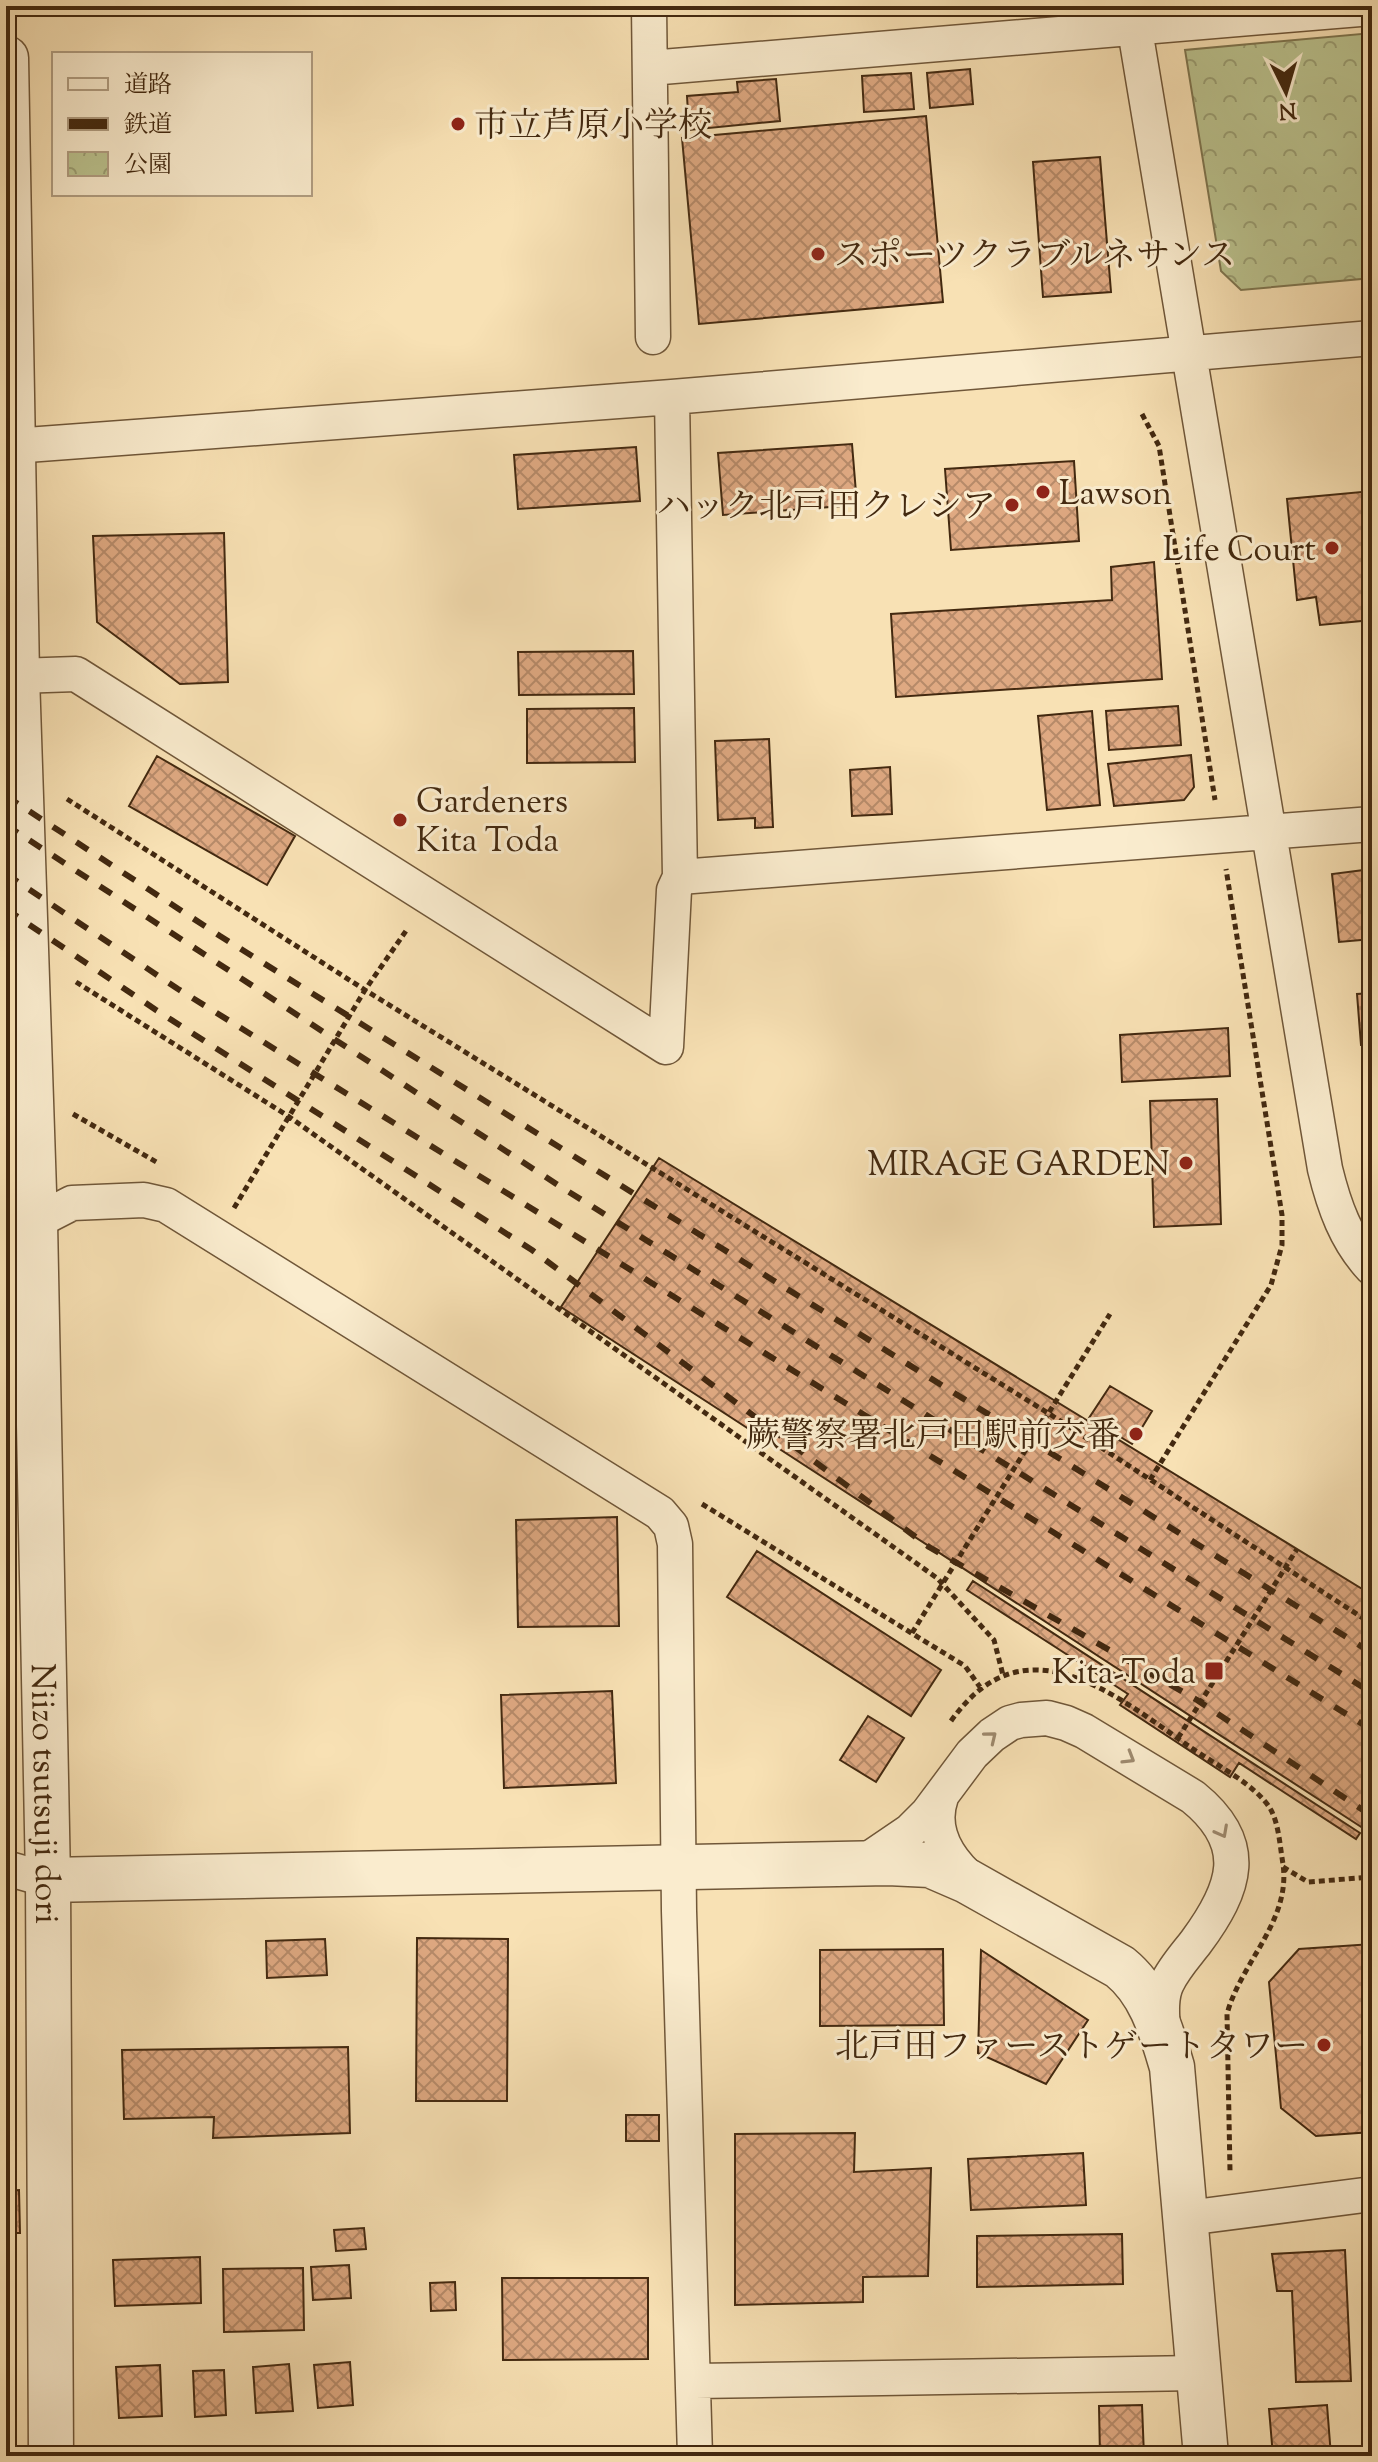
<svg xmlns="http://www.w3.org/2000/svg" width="1378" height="2462" viewBox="0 0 1378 2462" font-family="'Sorts Mill Goudy','Noto Serif JP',serif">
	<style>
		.park { fill: url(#park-crowns); stroke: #7f7650; stroke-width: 2 }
		.building { fill: url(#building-cross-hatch); stroke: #432910; stroke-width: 2 }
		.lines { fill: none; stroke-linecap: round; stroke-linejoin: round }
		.minor-casing { stroke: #705739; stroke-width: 37 }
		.tertiary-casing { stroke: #705739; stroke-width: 47 }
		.path { stroke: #432910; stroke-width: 5; stroke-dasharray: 6 4; stroke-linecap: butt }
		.minor { stroke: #faecce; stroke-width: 34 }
		.tertiary { stroke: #faecce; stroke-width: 44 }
		.rail { stroke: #432910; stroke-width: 6; stroke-dasharray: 14 14; stroke-linecap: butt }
		.oneway { stroke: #9e8a6f }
		.poi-dot { fill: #8f2418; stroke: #faecce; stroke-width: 3 }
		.labels { text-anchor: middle; stroke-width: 6; stroke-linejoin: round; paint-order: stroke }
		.poi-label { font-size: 34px; fill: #432910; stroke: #faecce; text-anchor: end }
		.street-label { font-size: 34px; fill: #432910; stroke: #faecce }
	</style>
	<defs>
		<pattern id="park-crowns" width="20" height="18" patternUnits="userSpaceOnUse" patternTransform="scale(2)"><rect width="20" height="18" fill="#bbc38f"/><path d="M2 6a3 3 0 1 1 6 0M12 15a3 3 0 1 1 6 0" fill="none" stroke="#9a9e73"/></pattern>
		<pattern id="building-cross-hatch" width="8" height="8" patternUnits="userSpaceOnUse" patternTransform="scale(2)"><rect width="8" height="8" fill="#dfa982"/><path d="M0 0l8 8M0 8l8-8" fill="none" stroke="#b68a69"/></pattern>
	</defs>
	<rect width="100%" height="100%" fill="#f8e1b4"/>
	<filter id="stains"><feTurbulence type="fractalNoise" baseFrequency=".0025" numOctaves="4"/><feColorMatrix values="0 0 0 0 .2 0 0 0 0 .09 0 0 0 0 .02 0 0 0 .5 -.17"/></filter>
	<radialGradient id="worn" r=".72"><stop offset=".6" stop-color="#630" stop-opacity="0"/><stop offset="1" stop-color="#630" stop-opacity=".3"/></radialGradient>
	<path class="park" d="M1372,33V278L1241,290L1221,271L1185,50Z"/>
	<path class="building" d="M970,69L973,104L930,108L927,73Z
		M911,73L914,109L864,112L862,76Z
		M776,79L780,121L689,130L687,96L738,92L737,82Z
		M926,116L943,302L699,324L682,138Z
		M1100,157L1111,292L1043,297L1033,162Z
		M852,444L857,505L723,515L718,453Z
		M636,447L640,501L518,509L514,455Z
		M1074,461L1079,541L951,550L945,469Z
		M1372,491V620L1320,625L1316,597L1297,600L1287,499Z
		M224,533L228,682L180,684L97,622L93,536Z
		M1154,562L1162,679L896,697L891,614L1112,600L1111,567Z
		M633,651L634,694L519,695L518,652Z
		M1178,706L1181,745L1109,750L1106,711Z
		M634,708L635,762L527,763V709Z
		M1092,711L1100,805L1047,810L1038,716Z
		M769,739L773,827L755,828V818L718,820L715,741Z
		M1191,755L1194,787L1184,800L1114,806L1108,764Z
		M157,756L295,836L267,885L129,806Z
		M890,767L892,814L852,816L850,770Z
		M1372,869V939L1339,942L1332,874Z
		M1372,993V1044L1361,1045L1357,994Z
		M1228,1028L1230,1076L1122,1082L1120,1035Z
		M1217,1099L1221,1224L1154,1227L1150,1101Z
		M659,1158L1372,1595V1834L561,1307Z
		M1110,1386L1152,1411L1132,1444L1089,1418Z
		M617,1517L619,1626L518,1627L516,1520Z
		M757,1551L941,1670L911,1716L727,1597Z
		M973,1581L1360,1833L1356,1839L1239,1763L1230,1777L1120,1705L1128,1694L967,1590Z
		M612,1691L616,1783L504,1788L501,1695Z
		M868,1716L904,1738L876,1782L840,1760Z
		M417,1938L508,1939L507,2101H416Z
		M325,1939L327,1975L267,1978L266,1941Z
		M1372,1944V2132L1316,2136L1281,2108L1269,1982L1299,1949Z
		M943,1949L944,2025L820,2026V1950Z
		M981,1950L1088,2020L1046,2084L978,2053Z
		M348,2047L350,2133L213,2138L214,2117L124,2119L122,2050Z
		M626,2115H659V2141H626Z
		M855,2133L854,2172L931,2168L928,2276L863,2277V2302L735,2305V2134Z
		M1083,2153L1086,2205L971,2210L968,2159Z
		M19,2190L20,2233H6V2191Z
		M364,2228L366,2249L336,2251L334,2230Z
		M1122,2234L1123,2284L977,2287V2236Z
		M1345,2250L1351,2381L1296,2382L1292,2291H1277L1272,2254Z
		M200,2257L201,2303L115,2306L113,2260Z
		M349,2265L351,2298L313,2300L311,2267Z
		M303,2268L304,2330L224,2332L223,2269Z
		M502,2278H648V2359L503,2360Z
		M455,2282L456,2310L431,2311L430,2283Z
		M350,2362L353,2405L318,2408L314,2365Z
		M289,2364L293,2411L256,2413L253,2367Z
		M160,2365L162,2416L119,2418L116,2367Z
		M224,2370L226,2415L195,2417L193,2371Z
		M1142,2405L1144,2456H1100L1099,2406Z
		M1327,2405L1331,2456H1273L1269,2409Z"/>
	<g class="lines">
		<g class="minor-casing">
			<path id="minor" d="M649,6L653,337
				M1131,6L1325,1169C1334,1206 1346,1240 1372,1268
				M650,68L1372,8
				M13,446L672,397L1372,338
				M17,676L76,674L666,1047L674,890L680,877L672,397
				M680,877L1372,824
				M6,1223L35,1222L72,1203L144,1200L166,1205L660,1513L671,1526L675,1544L679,1911L695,2456
				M941,1797C929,1831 949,1861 975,1883
				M860,1865L910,1831L928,1813L972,1754L992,1735L1010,1723L1021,1720L1047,1718L1066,1723L1084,1731L1193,1797C1251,1844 1236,1888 1196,1942C1186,1955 1174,1968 1167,1983C1160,1997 1162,2016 1163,2032
				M6,1868L48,1880
				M1187,2218L1372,2194
				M695,2381L1197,2373"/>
		</g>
		<g class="tertiary-casing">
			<g id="tertiary">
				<path id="s1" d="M6,58L17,676L35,1222L48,1880L51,2456"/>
				<path d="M48,1880L888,1863L930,1865L967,1881L1120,1967C1151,1992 1161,2030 1172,2067L1206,2456"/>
			</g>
		</g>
		<path class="path" d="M1142,414L1159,446L1215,800
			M67,799L365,990L1048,1413L1372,1624
			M76,982L288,1116L937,1578L994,1640L1003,1675
			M73,1114L158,1163
			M234,1208L365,990L408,928
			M1150,1480L1271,1285L1282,1245V1215L1226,869
			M702,1504L965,1666L980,1687
			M912,1633L1110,1314
			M951,1721C1024,1618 1114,1694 1190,1747C1214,1764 1257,1785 1271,1810C1279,1825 1280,1847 1283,1864C1291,1921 1241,1962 1227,2014L1230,2171
			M1178,1738L1297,1549
			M1283,1867L1308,1882L1372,1877"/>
		<use href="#minor" class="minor"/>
		<use href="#tertiary" class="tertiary"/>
		<path class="rail" d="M6,796L220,936L1372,1653
			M6,825L561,1187L1372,1693
			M6,874L178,989L1372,1730
			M6,909L156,1010L532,1250L929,1547L1197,1700L1372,1816"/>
	</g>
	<defs><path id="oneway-chevron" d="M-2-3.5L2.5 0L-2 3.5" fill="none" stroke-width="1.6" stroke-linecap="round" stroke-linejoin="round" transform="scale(2)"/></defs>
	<g class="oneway">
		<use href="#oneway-chevron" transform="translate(991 1737) rotate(-39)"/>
		<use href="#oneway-chevron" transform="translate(1129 1758) rotate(31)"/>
		<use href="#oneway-chevron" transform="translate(1222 1832) rotate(62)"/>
	</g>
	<g class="poi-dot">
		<circle cx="458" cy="124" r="8"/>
		<circle cx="818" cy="254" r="8"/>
		<circle cx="1043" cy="492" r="8"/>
		<circle cx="1012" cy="505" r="8"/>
		<circle cx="1332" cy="548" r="8"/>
		<circle cx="400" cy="820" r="8"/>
		<circle cx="1186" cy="1163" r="8"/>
		<circle cx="1136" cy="1434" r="8"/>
		<rect x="1204" y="1661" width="20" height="20" rx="4"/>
		<circle cx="1324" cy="2045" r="8"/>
	</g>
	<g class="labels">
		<g class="poi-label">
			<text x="474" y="136" text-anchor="start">市立芦原小学校</text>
			<text x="834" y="266" text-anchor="start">スポーツクラブルネサンス</text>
			<text x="1059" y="504" text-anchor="start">Lawson</text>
			<text x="996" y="517">ハック北戸田クレシア</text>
			<text x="1316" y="560">Life Court</text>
			<text x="416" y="812" text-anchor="start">Gardeners<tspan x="416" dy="39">Kita Toda</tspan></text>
			<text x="1170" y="1175">MIRAGE GARDEN</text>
			<text x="1120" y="1446">蕨警察署北戸田駅前交番</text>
			<text x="1196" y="1683">Kita-Toda</text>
			<text x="1308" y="2057">北戸田ファーストゲートタワー</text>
		</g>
		<g class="street-label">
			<text dy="12" stroke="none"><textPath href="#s1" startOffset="1736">Niizo tsutsuji dori</textPath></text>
		</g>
	</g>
	<rect width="1378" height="2462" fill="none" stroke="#f8e1b4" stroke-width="32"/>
	<rect x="8" y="8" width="1362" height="2446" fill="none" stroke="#432910" stroke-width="4"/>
	<rect x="16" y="16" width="1346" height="2430" fill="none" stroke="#432910" stroke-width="2"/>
	<rect x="52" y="52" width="260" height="144" fill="#faecce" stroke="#b19e82" stroke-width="2"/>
	<rect x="68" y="78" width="40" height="12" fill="#faecce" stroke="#b19e82" stroke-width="2"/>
	<text x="124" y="92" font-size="24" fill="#432910">道路</text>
	<rect x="68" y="118" width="40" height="12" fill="#432910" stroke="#b19e82" stroke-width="2"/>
	<text x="124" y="132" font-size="24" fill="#432910">鉄道</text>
	<rect x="68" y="152" width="40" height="24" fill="url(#park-crowns)" stroke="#b19e82" stroke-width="2"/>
	<text x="124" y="172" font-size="24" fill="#432910">公園</text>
	<g transform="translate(1286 92) rotate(175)" stroke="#faecce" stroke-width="6" paint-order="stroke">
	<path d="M0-6L14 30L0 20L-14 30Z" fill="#432910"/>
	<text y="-12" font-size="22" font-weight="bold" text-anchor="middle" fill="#432910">N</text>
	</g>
	<rect width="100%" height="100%" filter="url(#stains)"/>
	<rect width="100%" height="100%" fill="url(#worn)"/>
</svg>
